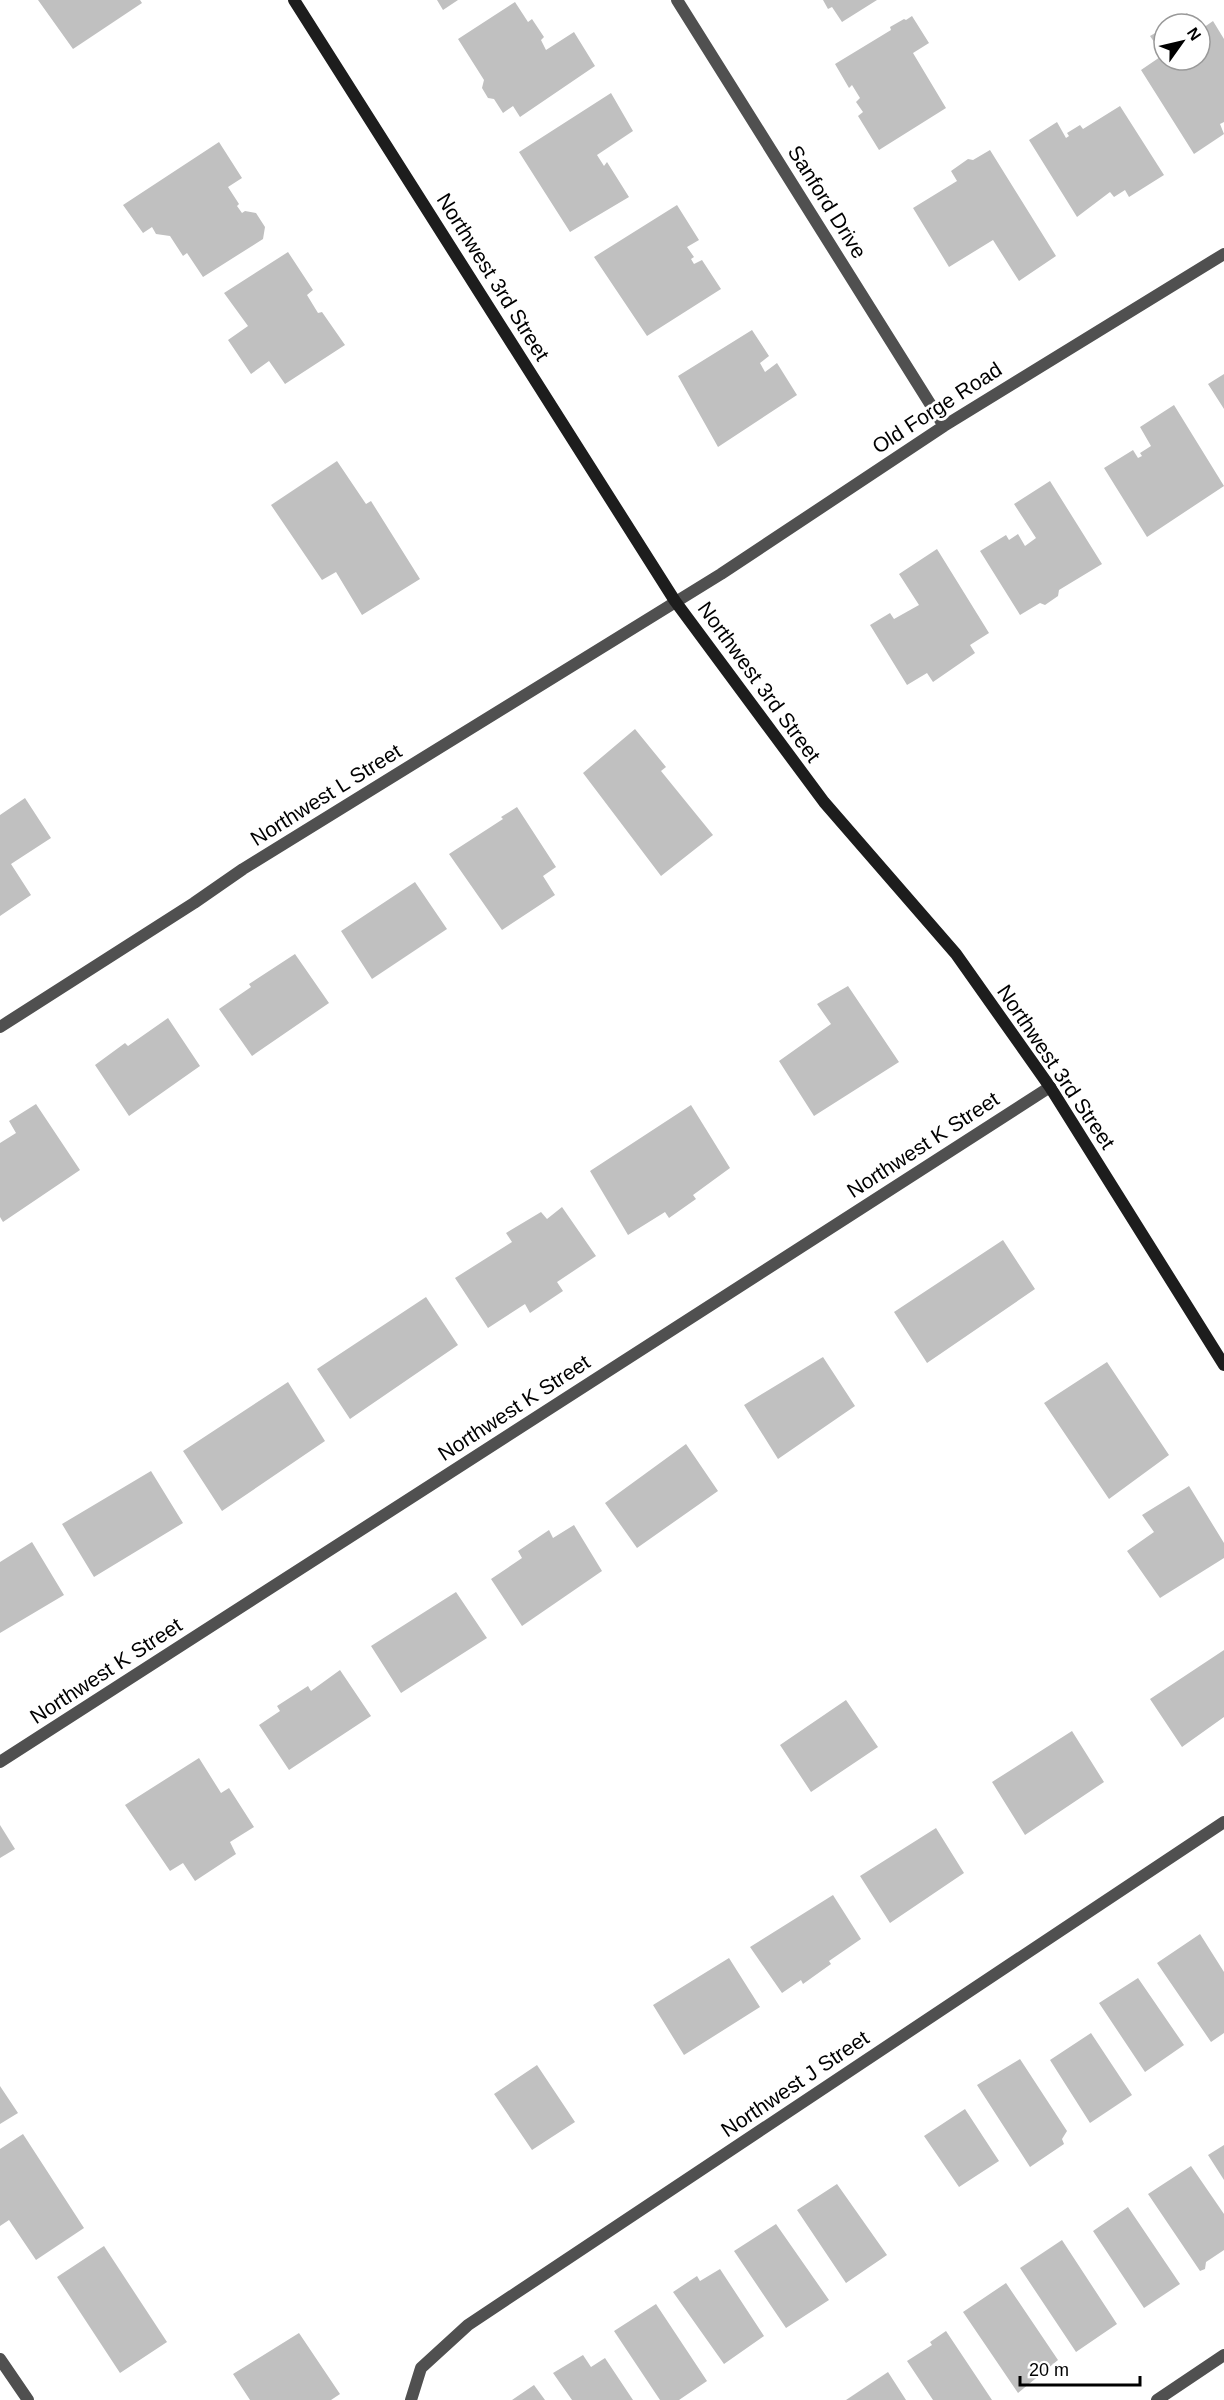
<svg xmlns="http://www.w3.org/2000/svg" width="1224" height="2400" viewBox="0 0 1224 2400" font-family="Arial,sans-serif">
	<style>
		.building { fill: #c0c0c0 }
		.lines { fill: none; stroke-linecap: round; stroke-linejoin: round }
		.street { stroke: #505050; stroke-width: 12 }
		.secondary { stroke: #1d1d1d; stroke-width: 12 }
		.labels { text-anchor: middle; stroke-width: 6; stroke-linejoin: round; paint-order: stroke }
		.street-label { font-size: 21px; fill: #000; stroke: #fff }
	</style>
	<rect width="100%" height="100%" fill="#fff"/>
	<path class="building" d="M38,0H140L142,3L73,49Z
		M437,0H458L443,10Z
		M823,0H877L842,22L832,7L828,9Z
		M515,2L528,22L532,19L544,37L541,40L546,50L574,32L595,66L520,117L513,106L503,113L494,99L488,98L482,88L484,80L458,39Z
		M1187,13L1195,24H1170Z
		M912,16L929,43L913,53L946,108L879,150L858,116L863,112L856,102L860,98L852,85L849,88L835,64L891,30L890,27L904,19L906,20Z
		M1213,21L1224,39V122L1220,124L1224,134L1194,154L1141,70L1163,55L1150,36L1164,28V60H1200V30Z
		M611,93L633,131L597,155L604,166L607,162L629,197L570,232L519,152Z
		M1120,106L1164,175L1129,197L1125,190L1114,197L1110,192L1077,217L1029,140L1057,122L1066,138L1069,136L1067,133L1080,125L1083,129Z
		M219,142L242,178L228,187L239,204L237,206L242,213L245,211L256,213L265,227L263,239L203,277L187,253L183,256L170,236L156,234L152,227L143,233L123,205Z
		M990,150L1056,256L1019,281L993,240L949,267L913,208L957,181L951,171L968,159L973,160Z
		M677,205L699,240L687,247L694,257L691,259L694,264L702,260L721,289L647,336L594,257Z
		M288,252L313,290L307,295L318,313L322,312L345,345L285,384L269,361L251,374L228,340L248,326L224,293Z
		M752,330L769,356L760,363L765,372L777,363L797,395L718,447L678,376Z
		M1224,374V409L1208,384Z
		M1174,405L1224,486L1147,537L1104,468L1133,450L1138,458L1142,456L1140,453L1151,446L1140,427Z
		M337,461L366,504L371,501L420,579L362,615L336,572L322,580L271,505Z
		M1050,481L1102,564L1059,590L1058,596L1045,605L1040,603L1020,615L980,551L1006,535L1009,540L1018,534L1025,546L1036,538L1014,504Z
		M937,549L989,633L970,645L975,653L933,682L927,673L907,685L870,625L890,613L894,619L919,605L899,574Z
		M635,729L666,767L661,771L713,835L661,876L583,773Z
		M25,798L51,838L11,864L31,895L0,916V815Z
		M517,807L556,867L543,876L555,895L502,930L449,854L503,819L501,817Z
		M415,882L447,929L372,979L341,931Z
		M295,954L329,1003L252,1056L219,1009L251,987L249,984Z
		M848,986L899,1062L814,1116L779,1061L831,1024L817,1004Z
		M168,1018L200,1066L129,1116L95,1065L125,1043L128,1046Z
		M36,1104L80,1170L3,1222L0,1217V1143L16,1133L9,1121Z
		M691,1105L730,1168L693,1195L696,1199L669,1218L665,1212L628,1235L590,1171Z
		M562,1207L596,1256L557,1282L563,1291L530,1313L525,1304L488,1328L455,1278L512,1242L506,1233L541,1212L547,1219Z
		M1003,1240L1035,1289L927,1363L894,1312Z
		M426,1297L458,1345L350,1419L317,1369Z
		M823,1357L855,1406L778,1459L744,1405Z
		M1107,1362L1169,1455L1109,1499L1044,1403Z
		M288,1382L325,1441L222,1511L183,1451Z
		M686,1444L718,1491L637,1548L605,1503Z
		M151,1471L183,1523L94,1577L62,1524Z
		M1189,1486L1224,1543V1558L1160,1598L1127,1551L1154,1532L1142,1515Z
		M574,1525L602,1571L522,1626L491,1579L522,1558L518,1551L549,1530L553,1538Z
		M32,1542L64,1595L0,1633V1562Z
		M456,1592L487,1638L401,1693L371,1646Z
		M1224,1650V1717L1182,1747L1150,1699Z
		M340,1670L371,1716L289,1770L259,1725L280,1711L277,1706L308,1686L311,1691Z
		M846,1700L878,1747L811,1792L780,1745Z
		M1072,1731L1104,1782L1025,1835L992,1782Z
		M199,1758L221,1793L229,1788L254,1827L230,1842L236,1854L195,1881L183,1863L170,1871L125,1805Z
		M0,1825L15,1849L0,1858Z
		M936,1828L964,1873L890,1923L860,1876Z
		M833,1895L861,1939L829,1961L831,1964L803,1984L801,1980L782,1993L750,1947Z
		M1200,1934L1224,1972V2033L1211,2042L1157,1963Z
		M729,1958L760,2007L684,2055L653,2005Z
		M1138,1978L1184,2045L1145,2072L1099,2003Z
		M1091,2033L1132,2095L1090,2123L1050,2060Z
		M1020,2059L1067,2131L1062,2139L1064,2144L1030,2167L977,2085Z
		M537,2065L575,2122L532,2150L494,2094Z
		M0,2086L18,2113L0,2124Z
		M965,2109L999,2161L959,2187L924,2136Z
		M23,2134L84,2228L36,2260L9,2220L0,2226V2149Z
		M1224,2145V2180L1208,2155Z
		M1191,2166L1224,2214V2250L1206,2262L1205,2269L1200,2271L1148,2194Z
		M837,2184L887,2255L846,2283L797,2210Z
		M1128,2207L1180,2284L1144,2308L1093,2231Z
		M776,2224L829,2300L786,2328L734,2251Z
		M1062,2240L1117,2324L1076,2352L1020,2268Z
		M104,2246L167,2342L120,2373L57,2277Z
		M720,2269L764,2336L724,2364L673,2292L697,2276L700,2281Z
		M1006,2283L1058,2360L1018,2393L963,2312Z
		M656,2304L707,2381L679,2400H660L614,2331Z
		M946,2331L992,2400H933L907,2361L932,2345L930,2342Z
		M299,2333L340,2394L331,2400H250L233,2374Z
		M583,2355L591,2367L605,2358L633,2400H572L553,2373Z
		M888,2372L906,2400H846Z
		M534,2385L545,2400H512Z"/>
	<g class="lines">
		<path class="street" d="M677,0L944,426
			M0,1027L194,903L243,869L721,574L944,426L1224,254
			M0,1762L1050,1087
			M0,2359L28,2400
			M411,2400L421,2368L468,2325L1224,1822
			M1157,2400L1224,2355"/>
		<path class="secondary" d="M294,0L675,601L824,802L956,954L1050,1087L1224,1365"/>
	</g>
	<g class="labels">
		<g class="street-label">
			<text transform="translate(827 202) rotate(58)" y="7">Sanford Drive</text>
			<text transform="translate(493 277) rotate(58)" y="7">Northwest 3rd Street</text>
			<text transform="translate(937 408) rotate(-33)" y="7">Old Forge Road</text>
			<text transform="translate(759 682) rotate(54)" y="7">Northwest 3rd Street</text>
			<text transform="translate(326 795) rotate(-32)" y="7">Northwest L Street</text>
			<text transform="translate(1056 1067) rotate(56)" y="7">Northwest 3rd Street</text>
			<text transform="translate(923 1145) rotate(-33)" y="7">Northwest K Street</text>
			<text transform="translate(514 1408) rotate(-33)" y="7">Northwest K Street</text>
			<text transform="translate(106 1671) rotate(-33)" y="7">Northwest K Street</text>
			<text transform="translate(795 2084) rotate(-34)" y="7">Northwest J Street</text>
		</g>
	</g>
	<g transform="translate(1182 42) rotate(56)"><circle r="28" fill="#ffffff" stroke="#999999" stroke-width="1.5"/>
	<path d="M0-4.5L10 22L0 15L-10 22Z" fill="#000000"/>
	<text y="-9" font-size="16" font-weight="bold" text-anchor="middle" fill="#000000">N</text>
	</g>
	<path d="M1020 2376v9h120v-9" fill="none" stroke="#000000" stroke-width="3"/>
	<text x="1029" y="2376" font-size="18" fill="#000000" stroke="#ffffff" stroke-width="4.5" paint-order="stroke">20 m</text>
</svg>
